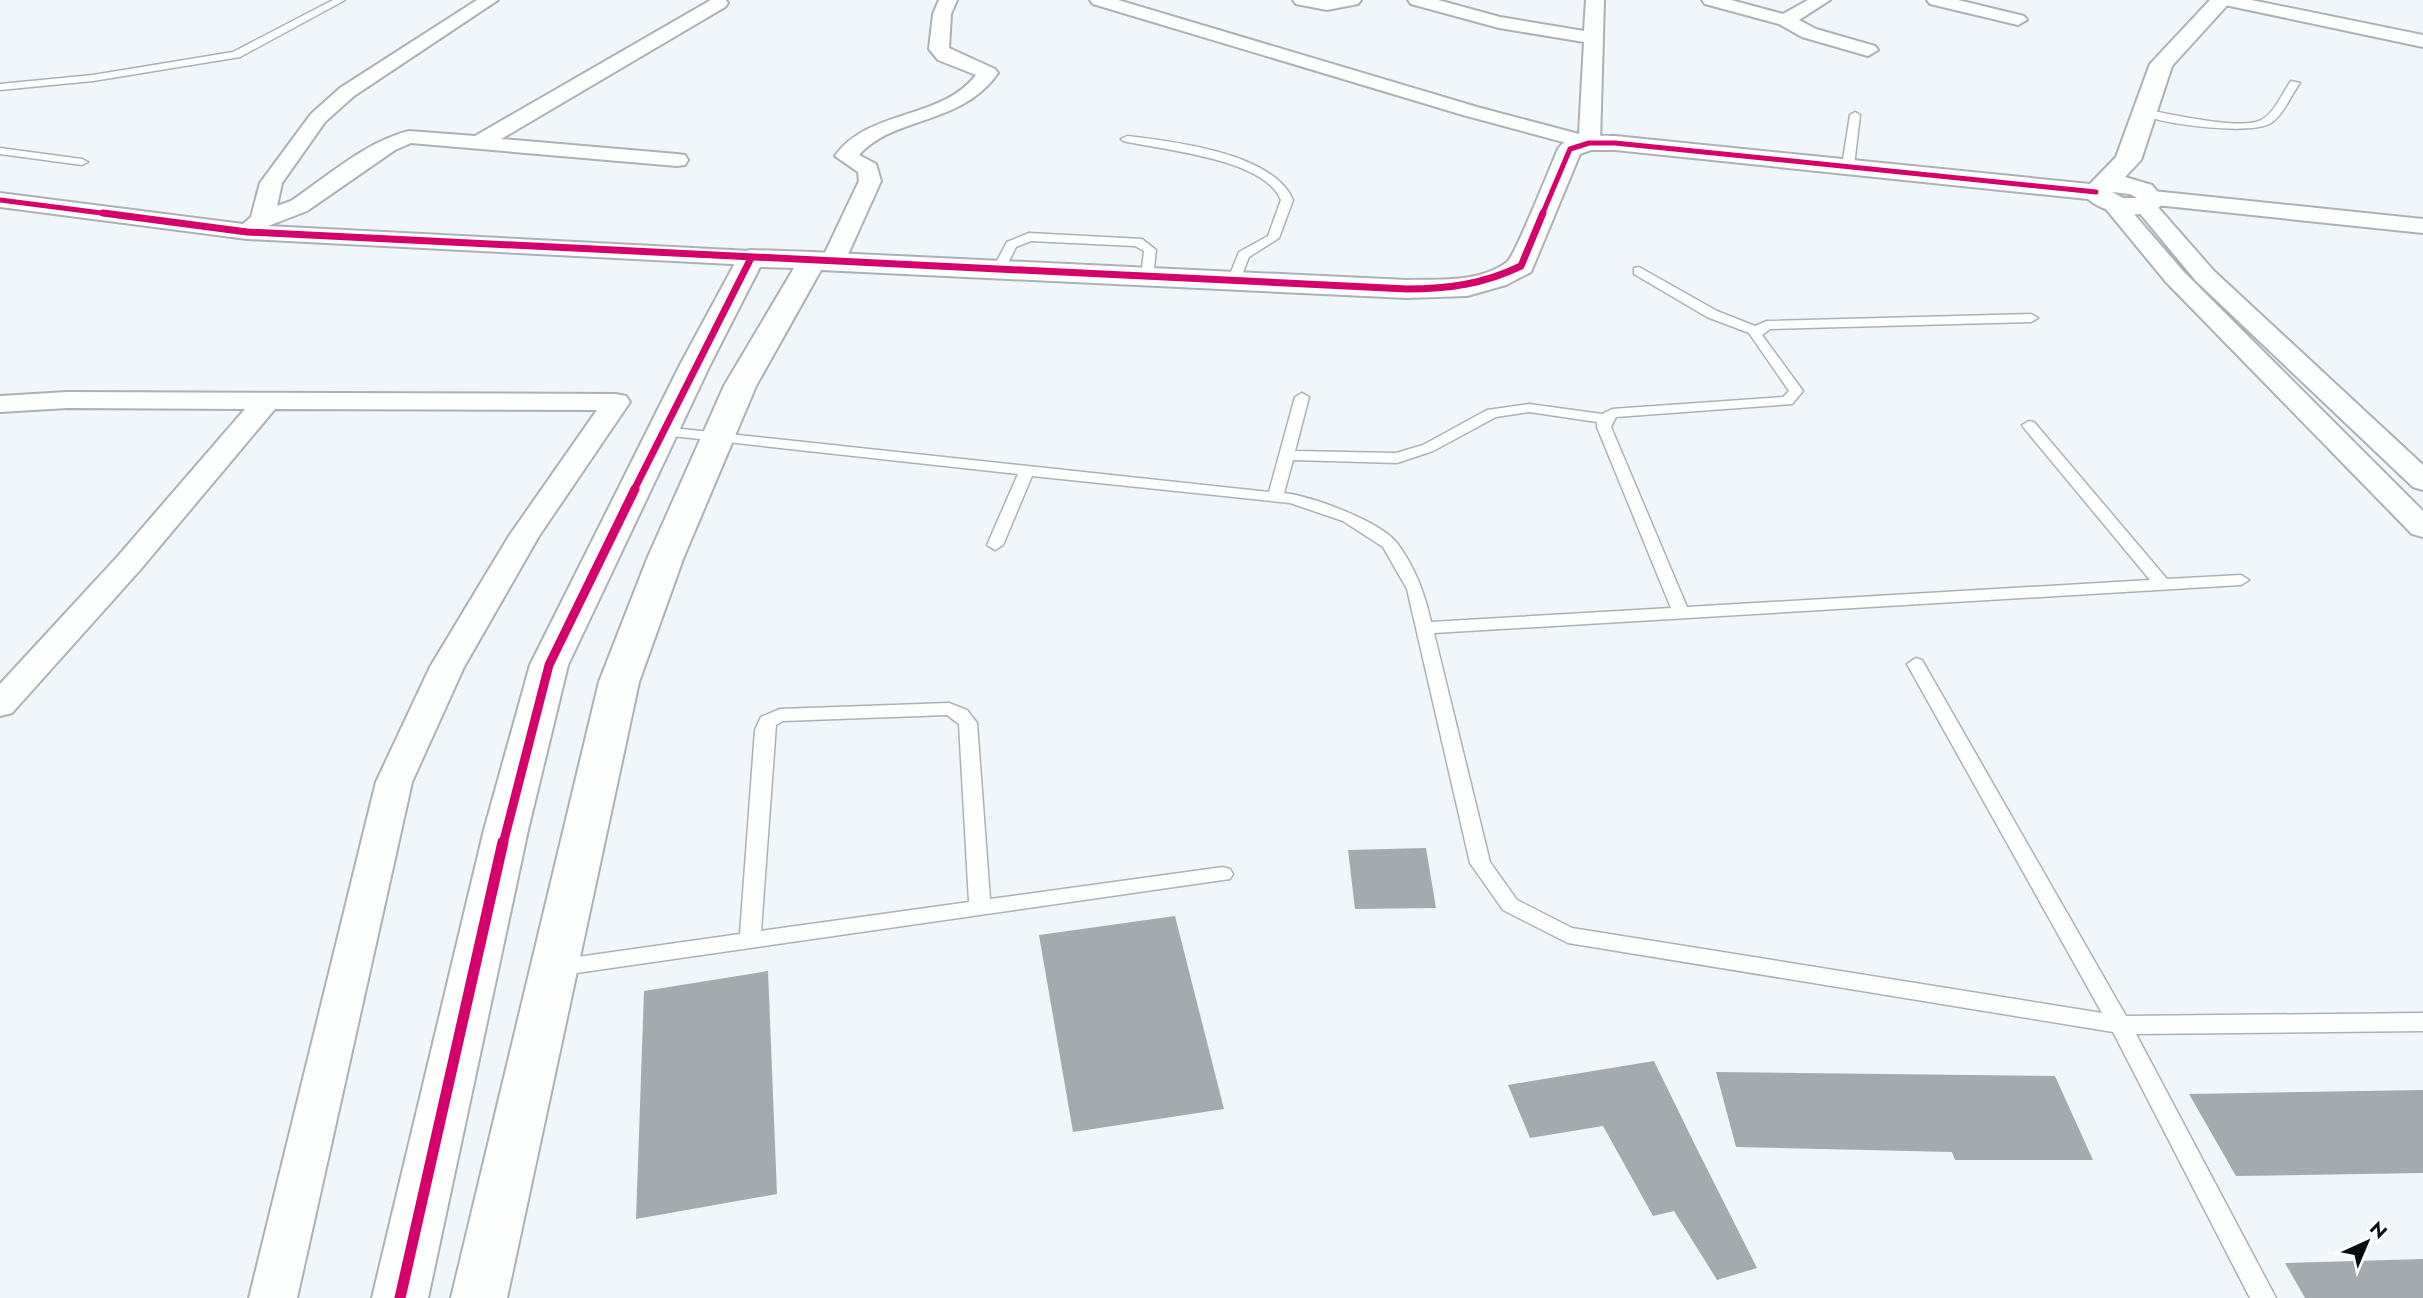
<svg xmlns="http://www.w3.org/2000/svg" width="2423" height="1298" viewBox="0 0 2423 1298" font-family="Jost,sans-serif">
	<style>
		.building { fill: #a5aaaf }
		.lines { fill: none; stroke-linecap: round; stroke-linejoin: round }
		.lane-casing { stroke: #acb1b6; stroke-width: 3 }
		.street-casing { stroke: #acb1b6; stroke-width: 4 }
		.secondary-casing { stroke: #acb1b6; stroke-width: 4 }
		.lane { fill: #fdfefe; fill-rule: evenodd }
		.street { fill: #fdfefe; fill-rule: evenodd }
		.secondary { fill: #fdfefe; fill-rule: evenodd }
		.cycleway-far3-casing { stroke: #fff; stroke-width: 8 }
		.cycleway-far2-casing { stroke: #fff; stroke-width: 10 }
		.cycleway-far1-casing { stroke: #fff; stroke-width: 13 }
		.cycleway-casing { stroke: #fff; stroke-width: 16 }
		.cycleway-far3 { stroke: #d6006c; stroke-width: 5 }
		.cycleway-far2 { stroke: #d6006c; stroke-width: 7 }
		.cycleway-far1 { stroke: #d6006c; stroke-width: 9 }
		.cycleway { stroke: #d6006c; stroke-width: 11 }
	</style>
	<rect width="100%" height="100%" fill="#f1f6fb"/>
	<path class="building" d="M1426,848L1436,908L1355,909L1348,850Z
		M1175,916L1224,1109L1073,1132L1039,935Z
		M768,971L777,1194L636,1219L644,991Z
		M1654,1061L1696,1147L1757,1268L1717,1280L1674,1211L1653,1216L1603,1126L1530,1138L1508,1085Z
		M1716,1072L2055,1076L2093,1160H1955L1952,1152L1736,1147Z
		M2423,1090V1173L2236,1176L2189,1094Z
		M2423,1259V1298H2305L2285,1263Z"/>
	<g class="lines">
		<g class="lane-casing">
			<path id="lane" d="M333,0H345L240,57L93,81L0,90V84L93,75L233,52Z
				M2291,81L2300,83C2291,95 2284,114 2271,123C2253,136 2153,124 2137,112L2142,109C2167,113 2241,131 2261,120C2275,113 2282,93 2291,81Z
				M1855,112L1860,115L1854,166L1848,169L1842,166L1850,115Z
				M1127,136C1171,141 1274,153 1293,200L1279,238L1249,257L1238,285L1233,286L1227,282L1239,252L1268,236L1281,200C1264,158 1162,150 1123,141L1121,139Z
				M0,148L82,159L88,162L82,165L0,154Z
				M1029,233L1142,239L1156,250L1153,277L1147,281L1141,277L1144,251L1135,246L1031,241L1016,247L1003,273H993L992,270L1007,242Z
				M1639,267L1717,311L1755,326L1767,321L2031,314L2038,318L2031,322L1770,329L1762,335L1803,391L1792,404L1616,417L1611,427L1687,607L2150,580L2024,428L2022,425L2029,421L2034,422L2167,579L2241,575L2249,580L2241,585L1434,633L1490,862L1517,900L1572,928L2102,1013L1907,664L1916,658L1922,660L2126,1016L2423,1013V1031L2136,1034L2276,1298H2250L2113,1032L1568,943L1503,910L1470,863L1407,589L1383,547L1343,521L1290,503L1032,476L1003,545L995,550L987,545L1018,474L663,435L656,431L663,427L1269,492L1295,397L1302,393L1309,397L1295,451L1396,453L1423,445L1487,410L1529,404L1602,414L1612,409L1783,397L1789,391L1749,333L1707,317L1634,274V268ZM1529,412L1597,422V427L1671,608L1431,622C1425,594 1415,567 1397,543C1380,521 1311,496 1284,493L1293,460L1397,463L1433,451L1496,417Z
				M949,703L967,710L977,723L990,899L1223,867L1230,869L1233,874L1230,879L556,976L548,974L545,968L548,962L556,960L740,934L755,730L761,717L780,709ZM947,715L959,724L969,902L761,931L776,725L783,721Z"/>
		</g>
		<g class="street-casing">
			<path id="street" d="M477,0H498L354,96L325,122L282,183L277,206L291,201C328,176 365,142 409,131L475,136L711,0H726L728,3L725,7L501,139L677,154L685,155L688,160L685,165L677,166L411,143L395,150L307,211L268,226L751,251L759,253L763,258L759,263L751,265L247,239L0,207V193L243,224L251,217L260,183L311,114L340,88Z
				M939,0H957L951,14L949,48L995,69L998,73C961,126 895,115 859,155L876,164L881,181L845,261L841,266L833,268L825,266L821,261L859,181L858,172L835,156C868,109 942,120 976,75L938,60L929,49L933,14Z
				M1090,0H1118L1477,107L1579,134L1584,42L1499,28L1411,4L1408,0H1438L1500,17L1584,31L1586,0H1604L1600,143L1597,148L1589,149L1463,115L1093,4Z
				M1293,0H1361L1358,4L1327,10L1296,4Z
				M1702,0H1731L1783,14L1808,0H1830L1799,20L1816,29L1875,46L1878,50L1868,56L1861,54L1802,37L1779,24L1705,4Z
				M1927,0H1958L2024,16L2027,20L2018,25L1930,4Z
				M2216,0H2251L2423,35V47L2225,5Z
				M2153,191L2423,219V233L2156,205L2214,271L2423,465V490L2413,487L2196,281L2133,205L2145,193Z
				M2112,196L2120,198L2184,272L2423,511V537L2412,534L2166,282L2101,203L2104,198Z
				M67,392L616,394L626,396L630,402L539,536L464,667L412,782L297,1298H249L376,782L430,667L509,536L597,410L275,409L140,570L12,713L0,716V684L118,556L245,409L67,408L0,412V396Z"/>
		</g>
		<g class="secondary-casing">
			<path id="secondary" d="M2210,0H2232L2172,66L2141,160L2125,177L2152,185L2165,201C2150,223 2106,215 2088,199L1615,150H1591L1580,154L1531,272L1506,285L1467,296L1407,298L821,270L756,386L683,559L639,682L507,1298H451L599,682L647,559L724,386L794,268L760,267L711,363L568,665L528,830L428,1298H372L484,830L530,665L681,363L741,252L751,250L813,252L1407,280C1440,279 1479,283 1507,262C1515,256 1551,165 1558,149C1568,133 1598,136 1615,136L2090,184L2116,157L2150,64ZM2112,192L2130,194L2137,198H2123Z"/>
		</g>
		<use href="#lane" class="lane"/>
		<use href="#street" class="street"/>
		<use href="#secondary" class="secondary"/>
		<g class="cycleway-far3-casing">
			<path id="cycleway-far3" d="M0,200L117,215
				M1542,215L1570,149L1589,143H1615L2096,192"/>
		</g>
		<g class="cycleway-far2-casing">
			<path id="cycleway-far2" d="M103,213L247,232L1407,289C1448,289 1484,284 1521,266L1543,213
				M634,490L751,258"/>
		</g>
		<g class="cycleway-far1-casing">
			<path id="cycleway-far1" d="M503,844L549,665L635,489"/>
		</g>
		<g class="cycleway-casing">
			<path id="cycleway" d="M400,1298L503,842"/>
		</g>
		<use href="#cycleway-far3" class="cycleway-far3"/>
		<use href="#cycleway-far2" class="cycleway-far2"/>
		<use href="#cycleway-far1" class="cycleway-far1"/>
		<use href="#cycleway" class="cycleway"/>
	</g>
	<g transform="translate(2367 1242) rotate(44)" stroke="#ffffff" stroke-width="5" paint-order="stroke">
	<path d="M0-5L12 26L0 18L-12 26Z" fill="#070d11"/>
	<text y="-10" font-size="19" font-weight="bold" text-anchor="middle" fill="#070d11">N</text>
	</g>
</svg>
